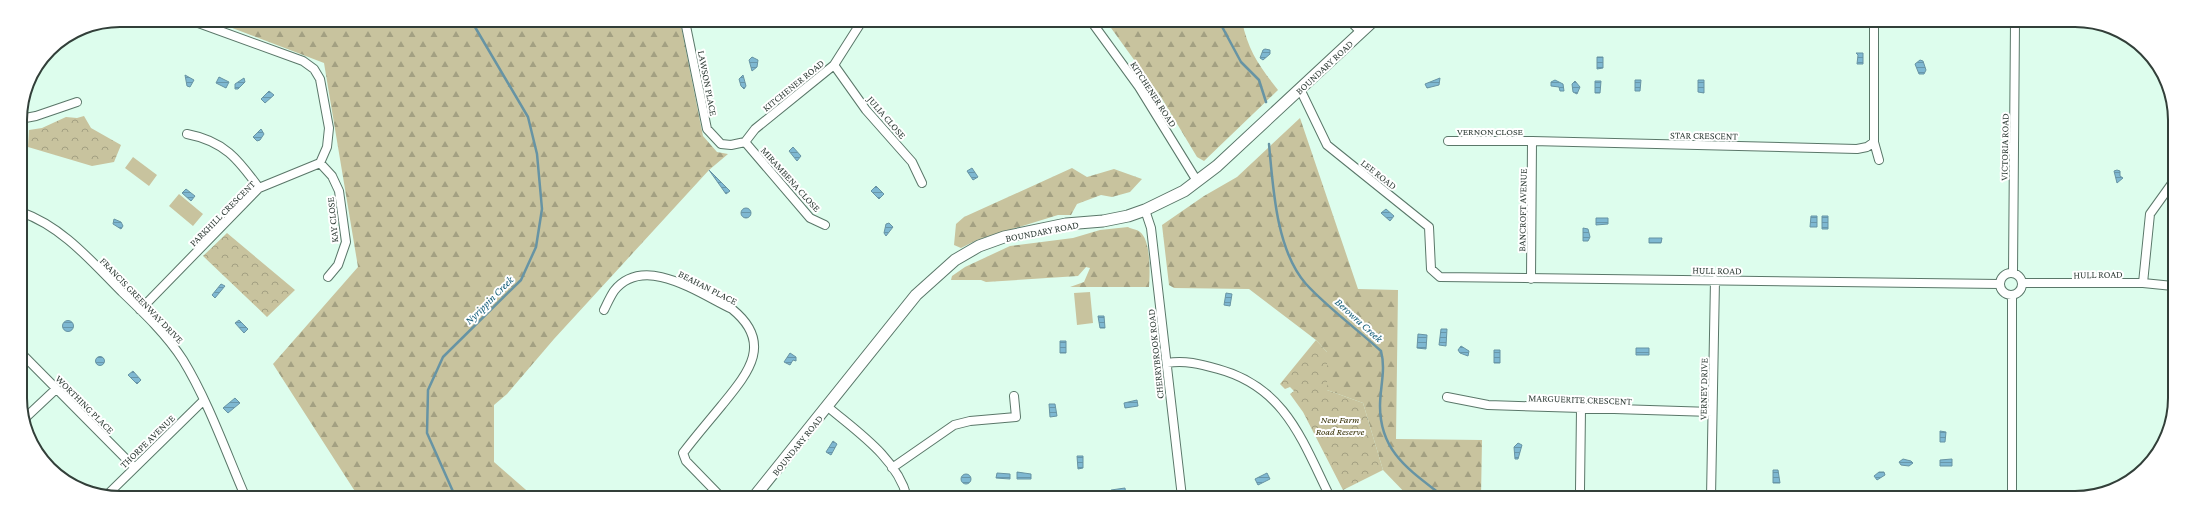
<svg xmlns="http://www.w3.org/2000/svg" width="2195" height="518" viewBox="0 0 2195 518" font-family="'Crimson Pro',serif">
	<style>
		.green { fill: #c8c39e }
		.forest { fill: url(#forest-firs) }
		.park { fill: url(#park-crowns) }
		.water { fill: url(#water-rules); stroke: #6794a4 }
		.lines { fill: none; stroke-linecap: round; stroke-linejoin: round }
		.stream { stroke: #6794a4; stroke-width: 2.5 }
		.minor-casing { stroke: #5a7769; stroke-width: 10 }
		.major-casing { stroke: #5a7769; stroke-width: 13 }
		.minor { stroke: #fff; stroke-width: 8 }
		.major { stroke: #fff; stroke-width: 11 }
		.labels { text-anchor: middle; stroke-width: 4; stroke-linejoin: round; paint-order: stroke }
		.street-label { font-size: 10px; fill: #323f39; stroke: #fff }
		.park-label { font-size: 10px; font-style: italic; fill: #352f03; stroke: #fff }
		.water-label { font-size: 11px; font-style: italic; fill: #18607b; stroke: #fff }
		.rim { fill: none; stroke: #323f39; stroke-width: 2 }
	</style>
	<defs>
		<pattern id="forest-firs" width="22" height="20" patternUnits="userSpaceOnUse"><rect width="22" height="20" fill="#c8c39e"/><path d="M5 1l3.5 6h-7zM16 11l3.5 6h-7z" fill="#a3a082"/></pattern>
		<pattern id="park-crowns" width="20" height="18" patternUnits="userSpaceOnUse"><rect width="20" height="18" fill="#c8c39e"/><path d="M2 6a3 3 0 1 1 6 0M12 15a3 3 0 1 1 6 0" fill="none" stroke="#a3a082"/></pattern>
		<pattern id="water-rules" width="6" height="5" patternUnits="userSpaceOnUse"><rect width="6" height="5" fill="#7eb8d2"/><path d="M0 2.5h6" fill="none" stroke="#6897ab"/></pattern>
	</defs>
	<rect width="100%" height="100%" fill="#ddfded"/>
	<path class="green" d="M133,157L157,175L149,186L125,168Z
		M179,194L203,214L193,226L169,206Z
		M1090,292L1093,323L1077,325L1074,293Z"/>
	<path class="forest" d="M211,20L680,21L703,136L717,152L728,154L709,170L554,339L507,394L494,405V462L533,496H358L273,364L358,267L324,63Z
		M1106,21H1242C1248,51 1260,67 1278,90L1204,161L1197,157L1161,97Z
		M1300,118L1358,289L1398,290L1396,439L1482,440L1481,497H1409L1383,470L1363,403L1327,390V352L1316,340L1249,289L1174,288L1169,285L1162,225L1204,196L1237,177Z
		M1072,168L1087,177L1114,169L1142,179L1130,192L1112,197L1101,195L1077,204L1071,215H1058L977,240L961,248L954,245L956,224L964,217Z
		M1128,227C1131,229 1137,229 1140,232C1151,240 1150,274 1149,287H1070L1084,282L1090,268L1086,267L1078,276L986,282L981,280H951L952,276L965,267L1010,246L1073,238L1100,230Z"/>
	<path class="park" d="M84,116L91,128L121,145L114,162L92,166L28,147L29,130L42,128L66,117L77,118Z
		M227,233L295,290L267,317L203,256Z
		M1316,340L1327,352V390L1363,403L1383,470L1343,490L1303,412L1290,394L1294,391L1290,387L1285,389L1280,384Z"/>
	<path class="water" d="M1265,49L1270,50V54L1263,60L1260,58L1263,50Z
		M1856,53H1863V64H1857L1858,55Z
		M752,57L758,60L757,67L752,71L749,60Z
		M1597,57H1603V68L1597,69Z
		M1920,60L1923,61L1926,70L1924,74H1919L1915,64Z
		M185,75L194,80L190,87L187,86Z
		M743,75L746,86L744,89L741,86L739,79Z
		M219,77L229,82L226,88L216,83Z
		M244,78L245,82L238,89H235V84Z
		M1440,78L1439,85L1427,88L1425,84Z
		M1555,80L1563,84L1564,91H1560L1559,87L1551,86V82Z
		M1635,80H1641L1640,91H1635Z
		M1698,80H1704V93L1698,92Z
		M1575,81L1580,87L1577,94L1573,92L1572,84Z
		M1595,81H1601L1600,93H1595Z
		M269,91L274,95L265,103L261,99Z
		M261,129L264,134L260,140L257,141L253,137Z
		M793,147L801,156L797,161L789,151Z
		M972,168L978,177L973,180L967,171Z
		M709,170L730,191L726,194Z
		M2117,170L2120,171V176L2123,178L2117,183L2114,171Z
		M876,186L884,194L879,199L871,191Z
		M186,189L195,196L191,201L182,193Z
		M741 213a5 5 0 1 1 10 0a5 5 0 1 1-10 0Z
		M1386,209L1394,216L1390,221L1381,213Z
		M1811,216H1817V227H1810Z
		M1822,216H1828V229H1822Z
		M1596,218H1608V224L1596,225Z
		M114,219L121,222L123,226L121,229L113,224Z
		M889,223L893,227L886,236L884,233L886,224Z
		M1583,228L1588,229L1590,237L1588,241H1583Z
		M1649,238H1662L1661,243H1649Z
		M221,284L225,286L215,298L212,295Z
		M1226,293L1232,294L1230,306L1224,305Z
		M1098,316H1104L1105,328H1100Z
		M239,320L248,329L244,333L235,323Z
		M62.5 326a5.5 5.5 0 1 1 11 0a5.5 5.5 0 1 1-11 0Z
		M1441,329H1447L1446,346L1439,345Z
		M1418,334L1427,335L1426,349L1417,348Z
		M1060,341H1066V353H1060Z
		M1461,346L1469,351L1468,356L1460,353L1458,350Z
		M1636,348H1649V355H1636Z
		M1494,350H1500V363H1494Z
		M790,353L796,357V361L793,360L790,365L784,362Z
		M95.5 361a4.5 4.5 0 1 1 9 0a4.5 4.5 0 1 1-9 0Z
		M133,371L141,380L137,384L128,375Z
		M235,398L240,403L228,413L223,408Z
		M1137,400L1138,406L1125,408L1124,403Z
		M1049,404H1055L1057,416L1050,417Z
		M1940,431L1946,432L1945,442H1940Z
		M833,441L837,444L831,455L826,452Z
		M1518,443L1522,445L1518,459H1515L1514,447Z
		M1077,456H1083V468L1078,469Z
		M1903,459L1911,461L1913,463L1909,466L1901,465L1899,462Z
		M1952,459V466H1940V460Z
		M1773,470H1778L1780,483H1773Z
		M1017,472L1031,474V479H1017Z
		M1879,472H1884L1885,475L1877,480L1874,476Z
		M997,473L1010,474V479L996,478Z
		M1267,473L1270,479L1258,485L1255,479Z
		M961 479a5 5 0 1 1 10 0a5 5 0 1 1-10 0Z
		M1125,488L1126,495L1111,497V490Z"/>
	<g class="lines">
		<path class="stream" d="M1219,21L1241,62L1259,80L1266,102
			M1269,144C1273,187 1276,250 1306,284C1328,308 1357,329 1381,351C1386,370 1380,387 1380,406C1380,453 1411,471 1444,497
			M455,496L427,433L428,390L443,357L521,280L536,247L542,209L537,154L528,117L475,27L469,20"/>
		<g class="minor-casing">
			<path id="minor" d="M685,21L707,129L721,144L731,145L745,142
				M1091,21L1139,87L1197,181
				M1350,21L1361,32
				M1874,22V142L1879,160
				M834,65L866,110L912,162L922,183
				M1300,89L1327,145L1429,227L1431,269L1440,277L2000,284
				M20,119L36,116L77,102
				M187,134C224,141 238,159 259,188
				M1448,141H1532L1857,149L1867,147L1874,142
				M745,142L755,129L834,65L862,21
				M745,142L810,218L825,225
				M320,163L332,176L339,191L346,242L338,265L328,277
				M1145,210L1151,228L1182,497
				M21,212C63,227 91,261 122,292C144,313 167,335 183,360C208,401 226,452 245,496
				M2013,273L2015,22
				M2000 284a11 11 0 1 1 22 0a11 11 0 1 1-22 0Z
				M1531,279L1532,141
				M2022,283H2143L2173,286
				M2143,283L2150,214L2173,182
				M2012,295V498
				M140,310L259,188L320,163L327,147L329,128L320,79L314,69L303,61L190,20
				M604,310C607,304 610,297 614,291C644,253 700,294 732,309C774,343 748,373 722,405C709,421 695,437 683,453L686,461L721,497
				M22,354L134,467
				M1167,363C1185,360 1200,364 1218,369C1285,387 1302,440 1330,497
				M1447,397L1488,405L1712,412
				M828,407C856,431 897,458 907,497
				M23,420L56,389
				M892,468L954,425L970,421L1016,417L1014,396
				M1580,490L1581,409
				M106,496L203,401
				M1711,497L1715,280"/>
		</g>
		<g class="major-casing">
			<path id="major" d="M754,497L916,295L955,260L979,246L1004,237L1066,224L1103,221L1128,216L1145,210L1184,191L1217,166L1373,21"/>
		</g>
		<use href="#minor" class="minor"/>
		<use href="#major" class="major"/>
	</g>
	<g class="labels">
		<g class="street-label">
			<text transform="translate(1324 67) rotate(-43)" y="4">BOUNDARY ROAD</text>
			<text transform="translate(708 83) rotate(79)" y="4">LAWSON PLACE</text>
			<text transform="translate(793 85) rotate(-39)" y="4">KITCHENER ROAD</text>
			<text transform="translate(1154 94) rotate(57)" y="4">KITCHENER ROAD</text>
			<text transform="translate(887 117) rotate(49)" y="4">JULIA CLOSE</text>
			<text x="1490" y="135">VERNON CLOSE</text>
			<text transform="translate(1704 135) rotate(1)" y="4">STAR CRESCENT</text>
			<text transform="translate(2004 147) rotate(-89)" y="4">VICTORIA ROAD</text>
			<text transform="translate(1379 174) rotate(38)" y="4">LEE ROAD</text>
			<text transform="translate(791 179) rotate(48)" y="4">MIRAMBENA CLOSE</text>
			<text transform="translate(1522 210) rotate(-89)" y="4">BANCROFT AVENUE</text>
			<text transform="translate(222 213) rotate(-45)" y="4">PARKHILL CRESCENT</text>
			<text transform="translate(332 220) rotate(-96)" y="4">KAY CLOSE</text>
			<text transform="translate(1042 231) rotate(-11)" y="4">BOUNDARY ROAD</text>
			<text transform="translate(1717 270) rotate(1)" y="4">HULL ROAD</text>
			<text transform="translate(2098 274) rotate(-1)" y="4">HULL ROAD</text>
			<text transform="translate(708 287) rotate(27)" y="4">BEAHAN PLACE</text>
			<text transform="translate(142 300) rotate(46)" y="4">FRANCIS GREENWAY DRIVE</text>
			<text transform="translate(1155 354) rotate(-96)" y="4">CHERRYBROOK ROAD</text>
			<text transform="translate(1703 389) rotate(-89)" y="4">VERNEY DRIVE</text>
			<text transform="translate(1580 399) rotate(2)" y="4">MARGUERITE CRESCENT</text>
			<text transform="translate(85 404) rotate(45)" y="4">WORTHING PLACE</text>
			<text transform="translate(147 441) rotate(-44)" y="4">THORPE AVENUE</text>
			<text transform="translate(797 445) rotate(-51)" y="4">BOUNDARY ROAD</text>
		</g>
		<g class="park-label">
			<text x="1340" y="423">New Farm<tspan x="1340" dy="12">Road Reserve</tspan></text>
		</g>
		<g class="water-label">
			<text transform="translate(489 300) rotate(-45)" y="4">Nyrippin Creek</text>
			<text transform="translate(1359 320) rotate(42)" y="4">Berowra Creek</text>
		</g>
	</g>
	<path d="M0 0H2195V518H0ZM120 27H2075A93 93 0 0 1 2168 120V398A93 93 0 0 1 2075 491H120A93 93 0 0 1 27 398V120A93 93 0 0 1 120 27Z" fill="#fff" fill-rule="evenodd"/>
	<path class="rim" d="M120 27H2075A93 93 0 0 1 2168 120V398A93 93 0 0 1 2075 491H120A93 93 0 0 1 27 398V120A93 93 0 0 1 120 27Z"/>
</svg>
